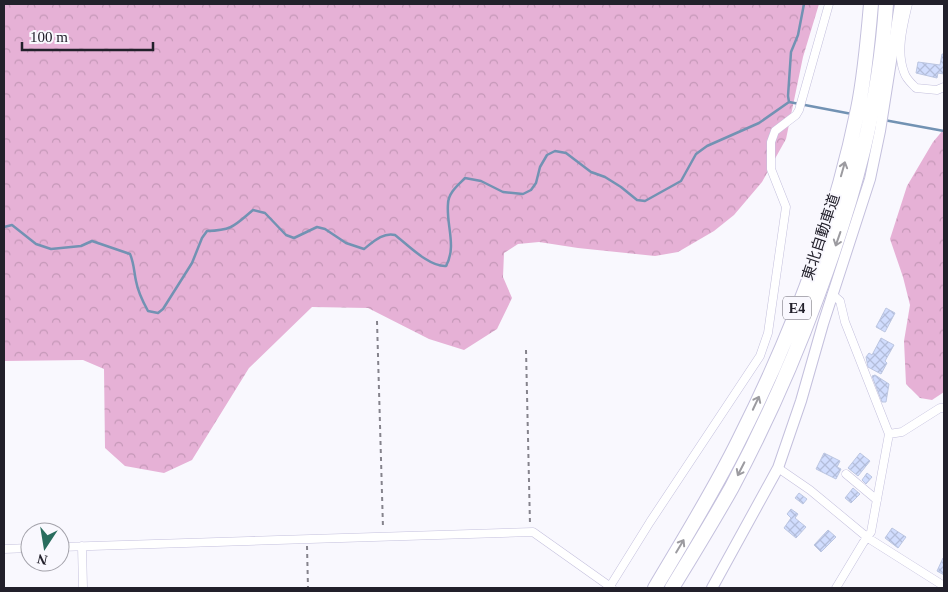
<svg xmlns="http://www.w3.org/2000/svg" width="948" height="592" viewBox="0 0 948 592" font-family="'Times New Roman','Noto Sans JP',serif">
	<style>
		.forest { fill: url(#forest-crowns) }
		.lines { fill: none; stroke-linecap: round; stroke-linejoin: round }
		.stream { stroke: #7292b3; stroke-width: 2.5 }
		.building { fill: url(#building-cross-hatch); stroke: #bcc6e1 }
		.minor-casing { stroke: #c4c0dd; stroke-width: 9 }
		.tertiary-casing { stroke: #c4c0dd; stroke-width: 12 }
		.motorway-casing { stroke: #c4c0dd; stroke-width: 16 }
		.path { stroke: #85838c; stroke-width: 2; stroke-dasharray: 4 4; stroke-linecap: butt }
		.minor { stroke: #fff; stroke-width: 8 }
		.tertiary { stroke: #fff; stroke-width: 10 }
		.motorway { stroke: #fff; stroke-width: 14 }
		.oneway { stroke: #9c9ba0 }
		.labels { text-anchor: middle; stroke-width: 4; stroke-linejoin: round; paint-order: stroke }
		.shield { fill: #f9f8fe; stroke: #62616a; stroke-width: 1 }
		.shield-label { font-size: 14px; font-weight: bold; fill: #22202b }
		.street-label { font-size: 15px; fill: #22202b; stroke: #f9f8fe }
	</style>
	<defs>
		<pattern id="forest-crowns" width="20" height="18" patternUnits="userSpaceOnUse" patternTransform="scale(1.25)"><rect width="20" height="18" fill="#e6b1d6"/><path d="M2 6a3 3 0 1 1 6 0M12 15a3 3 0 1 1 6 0" fill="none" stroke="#c598b8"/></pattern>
		<pattern id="building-cross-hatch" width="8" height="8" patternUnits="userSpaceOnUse" patternTransform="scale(1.25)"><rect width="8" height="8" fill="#d1ddfe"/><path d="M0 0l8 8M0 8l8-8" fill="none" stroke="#b3bdda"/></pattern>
	</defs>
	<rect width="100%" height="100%" fill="#f9f8fe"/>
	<path class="forest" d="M4,4H819L803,57L786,139L762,182L734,215L714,231L678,252L655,256L578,248L539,242L518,244L504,253L503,277L512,298L497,329L464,350L429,339L368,308L312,307L249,368L192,460L164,473L125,466L105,448L104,369L83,360L4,361Z
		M944,129V392L932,400L920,398L906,384L904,341L910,305L903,277L890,239L907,186L933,142Z"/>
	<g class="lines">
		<path class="stream" d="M789,102L788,96L791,52L798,35L804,4
			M884,120L944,131
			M4,227L12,225L36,244L51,249L81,246L92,241L130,254C134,263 134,272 136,281C138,292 143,302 148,311L158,313L163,309L192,263L202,238L207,231C233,230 234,226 253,210L265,213L286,235L294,238L317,227L325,229L346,243L364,249C373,242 383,232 395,235C408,245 429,267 446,266C457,246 446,225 448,204C448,193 458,185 465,178L481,181L503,192L523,194L531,190L536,183L540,167L547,155L555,151L566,153L591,172L605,177L621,187L637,200L645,201L681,181L696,154L707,146L759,123L789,102L852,114"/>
	</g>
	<path class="building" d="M942,54H944V74L938,73L937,78L916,73L918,62L940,65Z
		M886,308L895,313L885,332L876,327Z
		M881,338L894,345L885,361L887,363L881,374L868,367L866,357L869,353L872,355Z
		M875,375L889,384L886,402H882L872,376Z
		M824,453L840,461L837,467L841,469L836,479L816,469Z
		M860,453L870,461L858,476L848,468Z
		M867,473L872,477L866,484L862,480Z
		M853,488L860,494L851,503L845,498Z
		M799,493L807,499L803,504L795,498Z
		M791,509L798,514L795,518L806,527L796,538L784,528L791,518L787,514Z
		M892,528L906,537L898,548L885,538Z
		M828,530L836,537L821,552L814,545Z
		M943,558H944V575L937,571Z"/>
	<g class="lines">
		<g class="minor-casing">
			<path id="minor" d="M908,4C903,25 896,51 904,72C906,79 911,83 916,88L937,90L944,87
				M832,294L840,301L845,322L889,434L871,532L863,543L836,588
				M889,434L902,432L940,408H944
				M778,468L810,490L868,538L944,586
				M846,474L877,500
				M82,546L83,588
				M60,547L533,532L612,588
				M4,549L30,548
				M609,588L650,522L760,356L768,333L786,207L771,169V142L775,131L796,115L799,110L829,4"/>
		</g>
		<g class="tertiary-casing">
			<path id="tertiary" d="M712,588L778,468L801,401L823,324L870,179L880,131L900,4"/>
		</g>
		<g class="motorway-casing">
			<path id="motorway" d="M655,588C684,539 714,491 739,440C791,337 835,222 858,109C865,75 868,39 871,4
				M672,588C692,555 713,521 732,487C765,425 794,360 818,294C853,200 880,104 886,4"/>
		</g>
		<path class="path" d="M377,321L383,528
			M526,350L530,525
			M307,546L308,588"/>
		<use href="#minor" class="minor"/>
		<use href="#tertiary" class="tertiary"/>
		<use href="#motorway" class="motorway"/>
	</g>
	<defs><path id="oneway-shaft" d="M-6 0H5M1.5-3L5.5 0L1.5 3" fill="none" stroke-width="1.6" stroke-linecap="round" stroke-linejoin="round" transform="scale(1.25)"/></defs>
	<g class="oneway">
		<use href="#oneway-shaft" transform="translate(843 169) rotate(-74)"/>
		<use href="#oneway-shaft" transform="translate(838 239) rotate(109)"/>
		<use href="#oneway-shaft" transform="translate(756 403) rotate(-65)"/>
		<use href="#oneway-shaft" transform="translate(741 469) rotate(117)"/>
		<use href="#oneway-shaft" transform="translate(680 546) rotate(-59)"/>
	</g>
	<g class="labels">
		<rect class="shield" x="783" y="296.5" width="28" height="23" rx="4"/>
		<g class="shield-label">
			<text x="797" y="313">E4</text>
		</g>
		<g class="street-label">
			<text transform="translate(821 237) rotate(-72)" y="5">東北自動車道</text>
		</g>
	</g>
	<rect width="948" height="592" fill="none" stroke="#22202b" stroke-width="10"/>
	<g transform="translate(45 547) rotate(192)"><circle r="24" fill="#f9f8fe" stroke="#a3a2aa"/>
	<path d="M0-4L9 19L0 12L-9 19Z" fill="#296d5e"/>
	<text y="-8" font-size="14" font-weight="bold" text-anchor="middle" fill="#22202b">N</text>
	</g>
	<path d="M22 42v8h131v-8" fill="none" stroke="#22202b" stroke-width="2.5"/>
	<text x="30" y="42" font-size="15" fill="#22202b" stroke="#f9f8fe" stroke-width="4" paint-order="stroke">100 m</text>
</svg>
